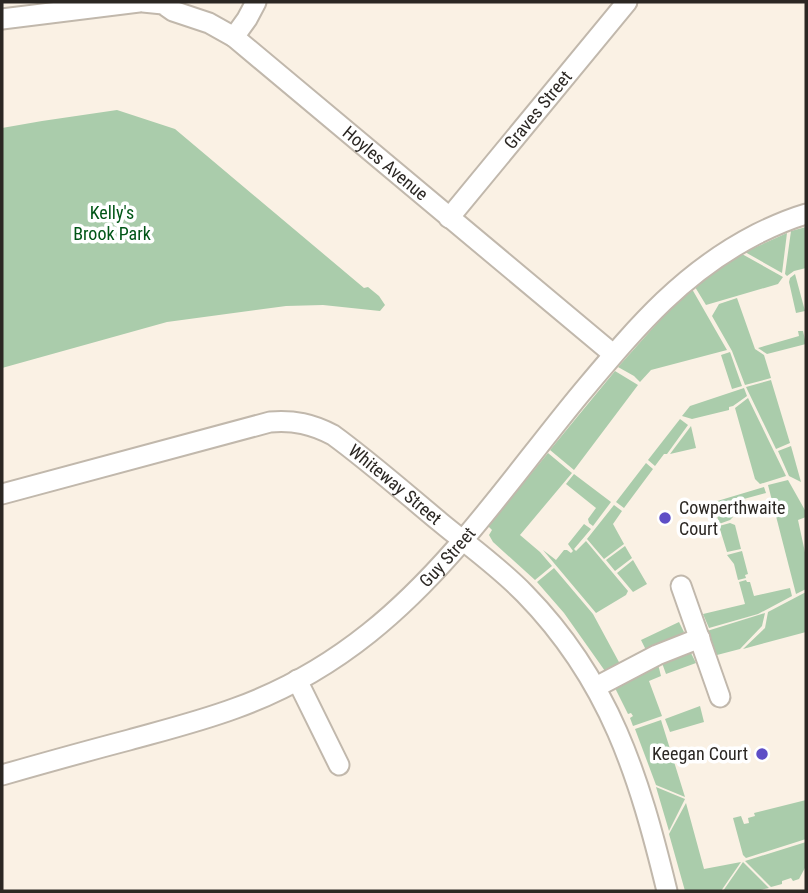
<svg xmlns="http://www.w3.org/2000/svg" width="808" height="893" viewBox="0 0 808 893" font-family="'Roboto Condensed',sans-serif">
	<style>
		.green { fill: #aaccab }
		.lines { fill: none; stroke-linecap: round; stroke-linejoin: round }
		.minor-casing { stroke: #c1b8ac; stroke-width: 23 }
		.minor { stroke: #fff; stroke-width: 19 }
		.poi-dot { fill: #5e4ec6; stroke: #fff; stroke-width: 2.5 }
		.labels { text-anchor: middle; stroke-width: 7; stroke-linejoin: round; paint-order: stroke }
		.street-label { font-size: 18px; fill: #2b2723; stroke: #fff }
		.park-label { font-size: 18px; fill: #005516; stroke: #fff }
		.poi-label { font-size: 18px; fill: #2b2723; stroke: #fff; text-anchor: start }
	</style>
	<rect width="100%" height="100%" fill="#faf1e4"/>
	<path class="green" d="M117,110L175,129L364,288L368,287L379,296L385,305L380,311L323,305L286,306L167,322L2,368V128L42,121Z
		M806,227V268L794,271L787,276L785,274L791,231Z
		M787,233L782,273L745,252Z
		M742,254L783,277L778,284L706,305L695,287L710,274Z
		M795,274L805,311L796,313L789,282L790,278Z
		M692,289L727,350L651,370L640,382L634,376L618,367L669,310Z
		M737,298L755,349L764,355L771,378L745,385L732,351L712,316L719,304Z
		M798,331H803L806,344L767,354L758,348L799,336Z
		M730,352L742,386L732,389L721,355Z
		M615,371L638,385L574,470L550,450Z
		M771,380L790,443L776,449L746,387Z
		M744,388L747,396L733,406L729,407V410L692,419L682,416L690,406Z
		M748,398L786,476L760,484L755,479L735,408Z
		M680,419L688,425L667,454H664L655,466L648,460Z
		M691,426L696,448L670,454Z
		M791,446L801,482L789,476L778,451Z
		M548,453L572,473L520,535L540,552L552,566L535,580L493,542L489,535L492,530L488,526Z
		M646,463L653,469L624,508L616,502Z
		M574,474L611,502L593,526L589,523L588,519L596,508L566,484Z
		M788,480L806,512V517L798,520L806,557V589L796,594L768,485Z
		M764,487L766,493L729,503L733,517L730,520L719,524L714,502Z
		M614,505L622,511L613,524L624,544L604,559L587,539Z
		M730,523L735,525L741,549L727,552L719,526Z
		M584,524L591,529L574,549L576,551L586,541L628,591L626,595L596,613L543,550L556,560L564,550H567L571,553L573,551L568,544Z
		M625,546L632,558L615,571L606,560Z
		M742,551L748,574L745,575L746,578L738,580L734,564L727,555Z
		M633,560L647,584L633,592L617,573Z
		M554,568L593,614L620,664L605,671L564,613L537,582Z
		M746,580L747,582H750L754,596L790,588L792,596L758,614L709,628L703,614L745,604L739,582Z
		M806,592V632L743,649L765,628L768,612Z
		M765,613L762,626L740,649L717,655L707,631Z
		M679,622L684,632L682,634L646,650L641,640Z
		M686,652L691,653L696,663L666,674L662,663Z
		M658,664L661,676L649,681L662,716L633,726L630,718L633,716L631,713L628,714L615,688Z
		M700,706L704,722L670,732L665,719Z
		M661,720L685,797L656,785L635,729Z
		M656,787L685,799L669,831Z
		M806,800V839L746,858L743,855L733,818L741,816L744,824L749,823L748,818L755,816L754,813Z
		M686,803L704,869L741,862L721,891H685L669,834Z
		M806,842V866L799,879L793,881L791,878L782,881V884L771,887L745,861Z
		M743,862L769,888L756,891H723Z"/>
	<g class="lines">
		<g class="minor-casing">
			<g id="minor">
				<path id="s1" d="M143,2L163,4L173,11L209,23L234,37L613,354"/>
				<path d="M2,19L139,2"/>
				<path d="M234,37L247,19L256,2"/>
				<path id="s2" d="M449,218L627,2"/>
				<path id="s3" d="M2,494L270,422C294,420 312,424 333,435C370,462 405,493 440,522C469,546 499,567 525,594C610,681 639,776 667,891"/>
				<path d="M681,586L720,697"/>
				<path d="M297,680L339,765"/>
				<path d="M596,687L657,655L700,638"/>
				<path id="s4" d="M2,775C44,763 87,751 129,740C165,730 201,721 236,708C283,691 329,665 369,633C453,566 514,474 582,392C636,328 681,273 757,234C773,226 789,219 806,214"/>
			</g>
		</g>
		<use href="#minor" class="minor"/>
	</g>
	<g class="poi-dot">
		<circle cx="665" cy="518" r="7"/>
		<circle cx="762" cy="754" r="7"/>
	</g>
	<g class="labels">
		<g class="street-label">
			<text dy="6" stroke="none"><textPath href="#s2" startOffset="140">Graves Street</textPath></text>
			<text dy="6" stroke="none"><textPath href="#s1" startOffset="296">Hoyles Avenue</textPath></text>
			<text dy="6" stroke="none"><textPath href="#s3" startOffset="422">Whiteway Street</textPath></text>
			<text dy="6" stroke="none"><textPath href="#s4" startOffset="506">Guy Street</textPath></text>
		</g>
		<g class="park-label">
			<text x="112" y="219">Kelly's<tspan x="112" dy="21">Brook Park</tspan></text>
		</g>
		<g class="poi-label">
			<text x="679" y="514">Cowperthwaite<tspan x="679" dy="21">Court</tspan></text>
			<text x="748" y="760" text-anchor="end">Keegan Court</text>
		</g>
	</g>
	<rect width="808" height="893" fill="none" stroke="#2b2723" stroke-width="7"/>
</svg>
